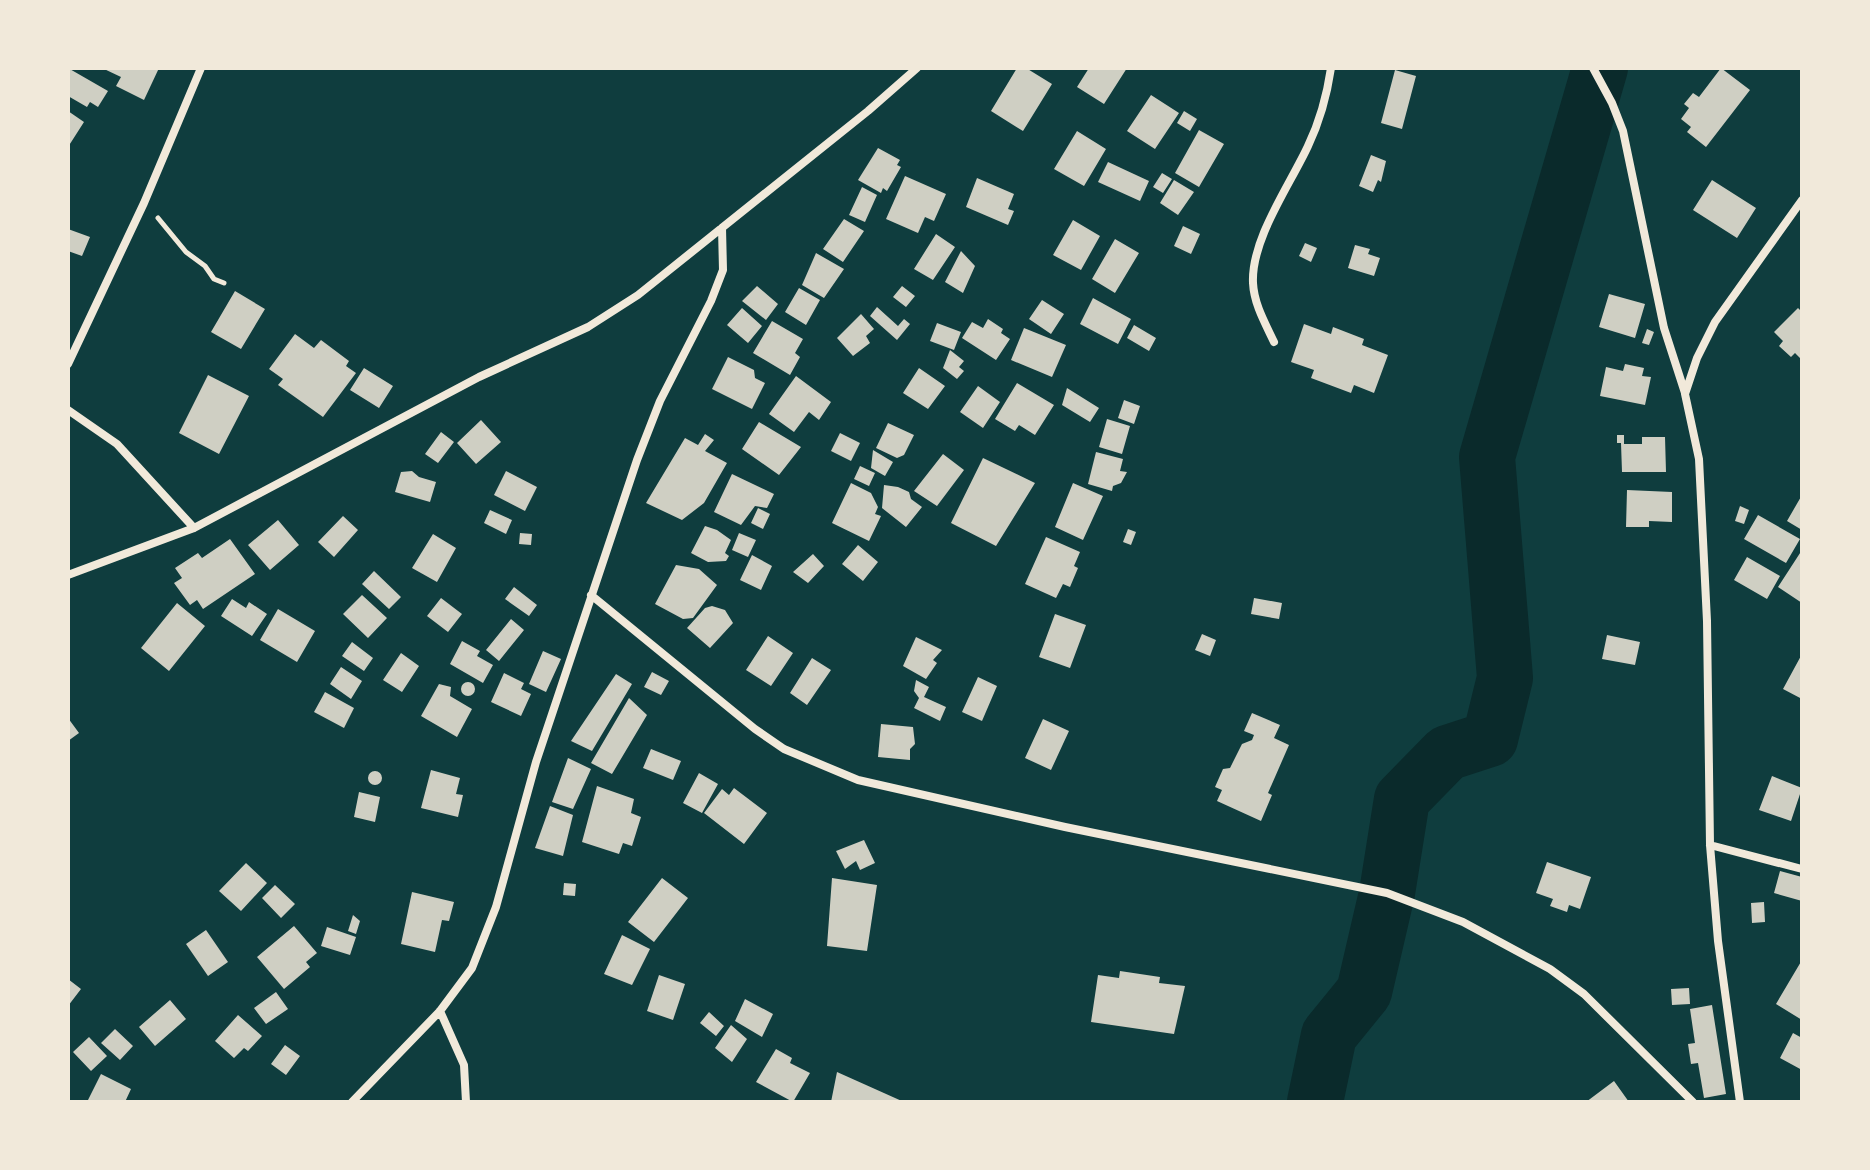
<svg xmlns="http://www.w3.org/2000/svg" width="1870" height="1170" viewBox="0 0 1870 1170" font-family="'Source Serif 4',serif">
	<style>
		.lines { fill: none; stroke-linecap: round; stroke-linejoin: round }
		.river { stroke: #0a2a2b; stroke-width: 56 }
		.building { fill: #cfcfc3 }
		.path { stroke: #f1e9da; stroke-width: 5 }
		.minor { stroke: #f1e9da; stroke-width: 8 }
	</style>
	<rect width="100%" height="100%" fill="#0f3d3e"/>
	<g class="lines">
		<path class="river" d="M1315,1102L1329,1035L1364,992L1387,893L1402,799L1447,753L1490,739L1505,678L1487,457L1600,68"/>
	</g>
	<path class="building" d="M68,68L108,91L98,107L90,102L87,107L68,96Z
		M102,68H159L144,100L116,86L121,77Z
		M1017,68H1026L1052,84L1023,131L991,111Z
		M1089,68H1127L1104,104L1077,87Z
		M1721,68L1750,90L1706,147L1687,132L1691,127L1681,119L1689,108L1684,104L1693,93L1699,97Z
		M1395,70L1416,76L1402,129L1381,123Z
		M1151,95L1179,113L1155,149L1127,131Z
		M68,111L84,122L68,147Z
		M1184,111L1197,119L1190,131L1177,123Z
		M1199,130L1224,144L1199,187L1175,173Z
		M1077,131L1106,149L1084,186L1054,169Z
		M878,148L900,160L897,165L901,167L887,191L883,188L881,193L858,180Z
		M1371,155L1386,161L1381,182L1378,180L1373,192L1359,186Z
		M1108,162L1149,181L1140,201L1098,182Z
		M1162,173L1172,179L1163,193L1153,187Z
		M905,176L946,194L934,221L925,217L918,233L886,219Z
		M977,178L1014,194L1008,209L1014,211L1008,225L966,207Z
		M1174,180L1194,192L1178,215L1160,203Z
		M1712,180L1756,208L1737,238L1693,210Z
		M862,187L877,195L865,222L849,215Z
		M844,219L864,231L843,262L823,249Z
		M1073,220L1100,236L1081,270L1053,255Z
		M1183,226L1200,234L1191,254L1174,246Z
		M68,229L90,237L82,256L68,251Z
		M936,234L955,247L933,280L914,269Z
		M1115,239L1139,253L1115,293L1092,279Z
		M1305,243L1317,248L1311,262L1299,256Z
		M1355,245L1370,249L1368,254L1380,258L1374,276L1348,268Z
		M961,251L975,266L963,293L945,282Z
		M816,253L844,269L824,298L802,285Z
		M757,286L778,304L766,320L742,301Z
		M902,286L915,296L906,307L893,297Z
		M799,288L820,300L806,325L785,312Z
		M235,291L265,309L241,349L211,332Z
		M1609,294L1645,304L1635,338L1599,327Z
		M1093,298L1131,319L1118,344L1080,324Z
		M1042,300L1064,314L1051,334L1029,319Z
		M877,307L898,326L904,319L910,324L897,340L870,316Z
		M742,308L762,326L748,343L727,325Z
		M1798,308L1802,312V360L1795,353L1791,357L1779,346L1783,341L1774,332Z
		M861,314L874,329L866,336L870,343L853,356L837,338Z
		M988,319L1003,329L1001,333L1010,339L996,360L962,338L972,322L983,328Z
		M772,321L803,339L795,353L800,357L790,375L753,353Z
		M937,323L961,332L954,350L930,341Z
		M1304,324L1331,334L1333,327L1364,339L1362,345L1388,355L1374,393L1354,385L1351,393L1311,378L1314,370L1291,362Z
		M1134,325L1156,338L1149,351L1127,338Z
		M1024,328L1066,345L1052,377L1011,360Z
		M1647,329L1654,332L1649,345L1642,343Z
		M295,334L314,348L321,340L349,361L346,366L356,373L323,417L278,385L283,379L269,369Z
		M950,350L964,361L959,367L964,371L957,379L943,368Z
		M728,357L754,370L755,378L765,383L752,409L712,389Z
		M1625,364L1644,368L1642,376L1651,377L1645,405L1600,396L1606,367L1623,371Z
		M364,368L393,386L379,408L350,390Z
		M919,368L945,386L928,409L903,393Z
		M208,375L249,396L219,454L179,433Z
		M796,376L831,402L819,420L809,412L794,432L769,414Z
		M1017,383L1054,405L1035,435L1019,425L1015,431L995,419Z
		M978,386L1000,402L983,428L960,412Z
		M1067,388L1099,408L1090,422L1062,405Z
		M1124,400L1140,406L1134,424L1118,418Z
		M1107,419L1130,426L1122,454L1099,447Z
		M481,420L501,442L476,464L457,443Z
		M759,422L801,447L779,475L742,449Z
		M888,423L914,435L904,455L897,458L876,448Z
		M441,432L454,442L438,463L425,454Z
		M840,433L860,443L851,461L831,451Z
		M705,434L714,440L705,451L727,463L704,503L682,520L646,503L685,438L698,445Z
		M1617,435H1624V444H1642V437H1665L1666,472H1622L1621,443H1617Z
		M873,450L893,462L885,476L871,468Z
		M1096,452L1123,459L1120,471L1127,472L1121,483L1113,486L1112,491L1088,484Z
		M943,454L964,470L937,506L914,491Z
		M983,458L1035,483L996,546L951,523Z
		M860,466L875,473L869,486L854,479Z
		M412,471L419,477L436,482L430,502L395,492L401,472Z
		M506,471L537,487L525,511L494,495Z
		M732,474L774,494L767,508L755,506L741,525L714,512Z
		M851,483L871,493L878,507L875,514L881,516L869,541L832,523Z
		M1073,483L1103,496L1083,540L1055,527Z
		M884,485L898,487L909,492L911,499L922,507L906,527L882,508Z
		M1627,490L1672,492V522L1649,521V527H1626Z
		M1802,495V530L1787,521Z
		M1740,506L1749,510L1744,524L1735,521Z
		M758,508L770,514L763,529L751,523Z
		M490,510L512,520L506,534L484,523Z
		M1758,515L1800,539L1786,563L1744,539Z
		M343,516L358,530L334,557L318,542Z
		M278,520L299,545L270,570L248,545Z
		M705,526L717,530L731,540L725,553L729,556L726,561L708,562L691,553Z
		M1128,529L1136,532L1131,545L1123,542Z
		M520,533L532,534L531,545L519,544Z
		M739,533L756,540L748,557L732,550Z
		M433,534L456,548L437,582L412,568Z
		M1046,537L1080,552L1074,566L1078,568L1070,587L1063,584L1056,598L1025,584Z
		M230,539L255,574L203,609L197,600L190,605L174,583L182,578L175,568L198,553L202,558Z
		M858,545L878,562L863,581L842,564Z
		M1802,550V603L1778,587Z
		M813,554L824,566L808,583L793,572Z
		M752,555L772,566L761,590L740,580Z
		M1747,557L1780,576L1767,599L1734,580Z
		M676,565L699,569L717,585L693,618L683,619L655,604Z
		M374,571L401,597L389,609L362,584Z
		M514,587L537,605L529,616L505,599Z
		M362,595L387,618L368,638L343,614Z
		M441,598L462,614L448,632L427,616Z
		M1254,598L1282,603L1279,619L1251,614Z
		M232,599L246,608L249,602L267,614L252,636L221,616Z
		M177,603L205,626L169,671L141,648Z
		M712,606L725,610L733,623L710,648L687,628L705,608Z
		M278,609L315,631L297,662L260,640Z
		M1055,614L1086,625L1070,668L1039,657Z
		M511,619L524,630L499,661L486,650Z
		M1202,634L1216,640L1210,656L1195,650Z
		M1607,635L1640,642L1635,665L1602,659Z
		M768,636L793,653L771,686L746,670Z
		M916,637L942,650L933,660L937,663L926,679L903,666Z
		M462,641L480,651L477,656L493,665L483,683L450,664Z
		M352,642L373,658L364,671L342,656Z
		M543,651L561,659L546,692L529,684Z
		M401,653L419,666L402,692L383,680Z
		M1802,654V699L1783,689Z
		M812,658L831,670L807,705L790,693Z
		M341,667L362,681L351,699L330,684Z
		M652,672L669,681L661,695L644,687Z
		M504,673L524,683L521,689L531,694L521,716L491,702Z
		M616,674L632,684L592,751L571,741Z
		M978,677L997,686L982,721L962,712Z
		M916,680L929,687L924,697L946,707L940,721L914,708L919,698L914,691Z
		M461 689a7 7 0 1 1 14 0a7 7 0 1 1-14 0Z
		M439,684L451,687L450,696L472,709L457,737L421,716Z
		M325,692L354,708L344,728L314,712Z
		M629,698L647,715L612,774L591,763Z
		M1252,713L1280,725L1274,738L1289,745L1268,793L1272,795L1261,821L1217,801L1222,790L1215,787L1223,769L1230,768L1242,744L1252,740L1254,735L1244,731Z
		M68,718L79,733L68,741Z
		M1043,719L1069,731L1051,770L1025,758Z
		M881,724L913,727L915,744L910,749V760L878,757Z
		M651,749L681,761L673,780L643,768Z
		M568,758L591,769L573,809L552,802Z
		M431,770L460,778L456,794L463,795L458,817L421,808Z
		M368 778a7 7 0 1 1 14 0a7 7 0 1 1-14 0Z
		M699,773L718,784L702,813L683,803Z
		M1772,776L1802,788L1791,821L1759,810Z
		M597,786L634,799L631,813L641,817L632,846L623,843L619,854L582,842Z
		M734,788L767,813L744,844L704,813L722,789L729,795Z
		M359,792L380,797L375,822L354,817Z
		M550,806L573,815L563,856L535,848Z
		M864,840L875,863L860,870L856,861L845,869L836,851Z
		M1547,862L1591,877L1580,909L1569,905L1567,912L1550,906L1553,899L1536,893Z
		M246,863L267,883L241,911L219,891Z
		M1780,871L1802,877V901L1774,893Z
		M662,878L688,898L654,942L628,922Z
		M832,878L877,885L867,951L827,946Z
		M564,883L576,884L575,896L563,895Z
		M275,885L295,904L281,918L262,898Z
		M412,892L454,902L449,921L442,920L435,952L401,944Z
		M1764,902L1765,922L1752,923L1751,903Z
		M353,915L360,921L356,934L348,931Z
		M294,926L317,953L306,962L310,967L284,989L257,957Z
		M327,927L356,937L350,955L321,946Z
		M206,930L228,962L208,976L186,944Z
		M622,935L650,949L632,985L604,974Z
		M1802,960V1020L1776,1004Z
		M1120,971L1160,977L1159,983L1185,986L1174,1034L1091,1022L1098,975L1119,978Z
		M659,975L685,984L673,1020L647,1011Z
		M68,979L81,989L68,1006Z
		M1689,988L1690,1004L1672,1005L1671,989Z
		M276,992L288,1009L266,1024L254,1008Z
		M745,999L773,1014L762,1037L735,1021Z
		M170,1000L186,1019L155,1046L139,1027Z
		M1712,1005L1726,1094L1704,1098L1698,1063L1691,1064L1688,1044L1695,1043L1690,1009Z
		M709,1012L724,1026L716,1036L700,1023Z
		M238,1015L262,1036L248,1051L244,1048L234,1058L215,1041Z
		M731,1025L747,1039L732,1062L715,1048Z
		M115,1029L133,1046L120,1060L101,1043Z
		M1793,1033L1802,1038V1070L1780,1058Z
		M89,1037L107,1056L91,1071L73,1052Z
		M285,1045L300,1056L286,1075L271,1064Z
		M776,1049L792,1058L790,1063L810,1073L793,1102L756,1082Z
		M837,1072L904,1102H831Z
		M101,1074L131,1089L125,1102H87Z
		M1614,1081L1629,1102H1586Z"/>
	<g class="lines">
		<path class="path" d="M158,218L186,252L205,266L214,279L224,283"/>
		<path class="minor" d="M1593,68L1612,103L1623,131L1664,328L1685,393
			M1274,342C1265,323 1254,304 1253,283C1251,239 1290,185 1308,146C1320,121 1327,95 1331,68
			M68,364L144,203L201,68
			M68,410L117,444L194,528
			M68,575L194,528L479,377L588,327L638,295L868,111L917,68
			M591,595L755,729L784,749L858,780L1065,827L1387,893L1463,922L1550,969L1584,994L1693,1102
			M1710,845L1802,869
			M440,1011L464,1065L466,1102
			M352,1102L440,1011L472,968L496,907L536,762L637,460L660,401L711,301L723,270L722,228
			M1740,1102L1718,941L1710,845L1707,621L1699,459L1685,394L1697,358L1715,322L1802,200"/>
	</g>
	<rect width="1870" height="1170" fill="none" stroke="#f1e9da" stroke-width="140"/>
</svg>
